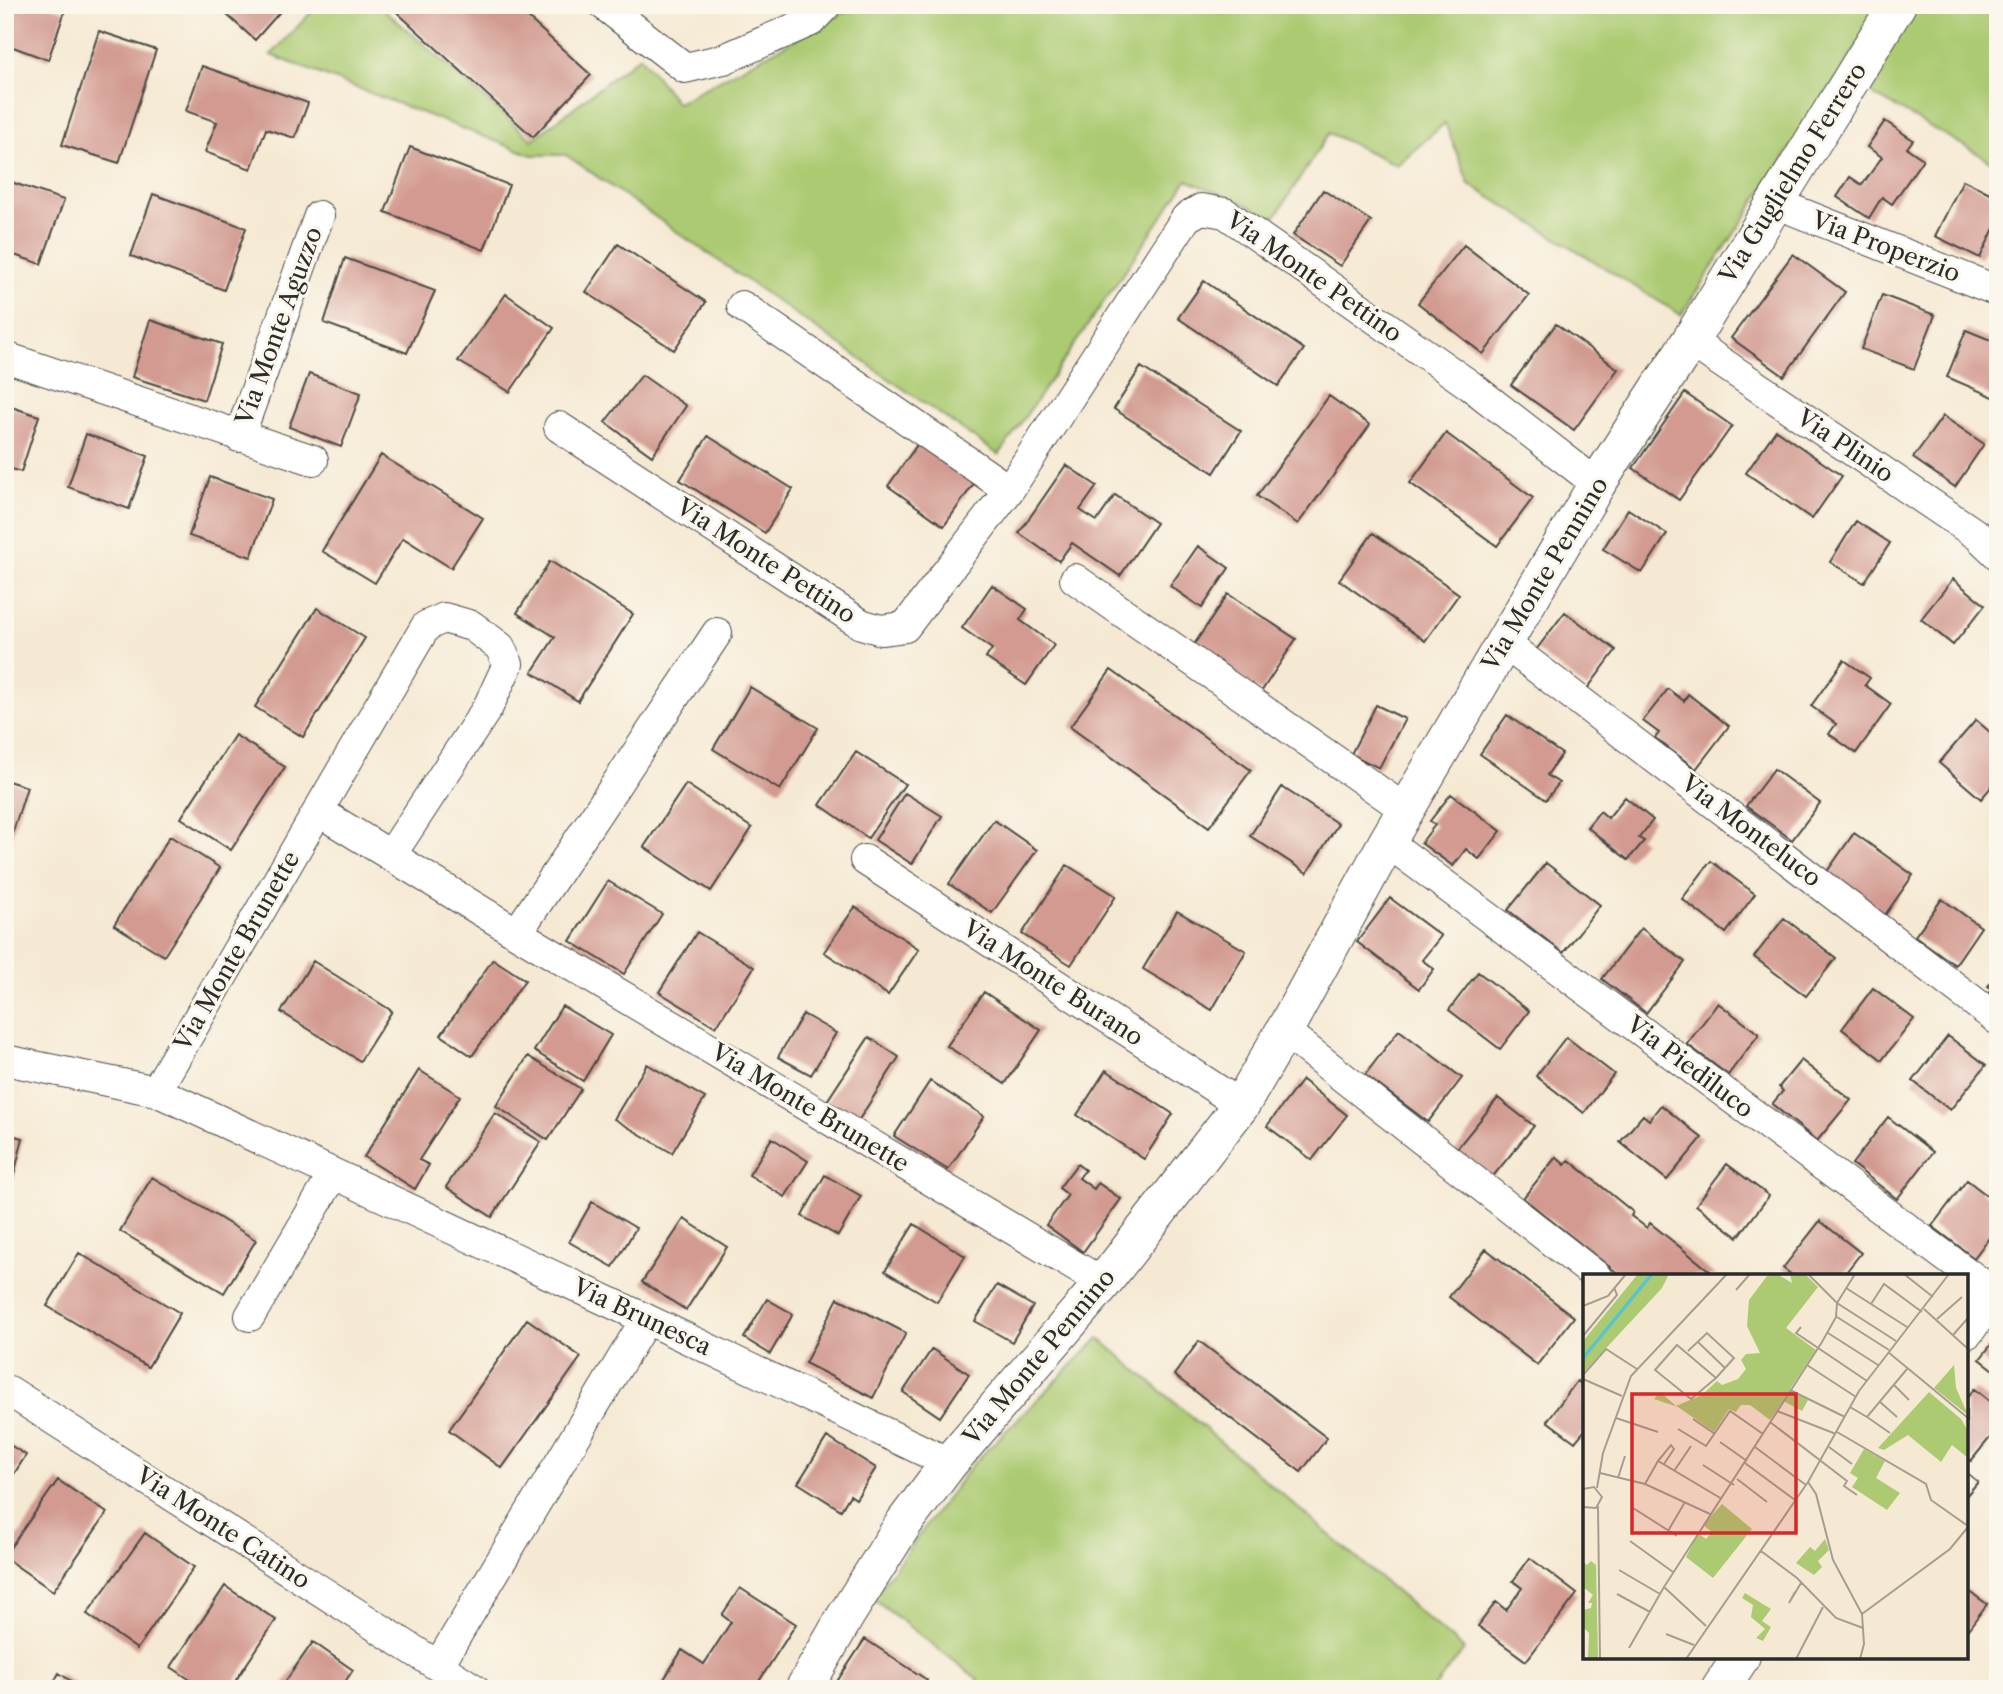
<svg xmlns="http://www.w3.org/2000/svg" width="2003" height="1694" viewBox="0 0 2003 1694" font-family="'Libre Caslon Text',serif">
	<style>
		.green { fill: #abca71; stroke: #6b7a4e; stroke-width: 2 }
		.building { fill: #d29a90 }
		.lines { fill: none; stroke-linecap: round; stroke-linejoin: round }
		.minor-casing { stroke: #494844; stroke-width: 32 }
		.tertiary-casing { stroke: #494844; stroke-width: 39 }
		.minor { stroke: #fff; stroke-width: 30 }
		.tertiary { stroke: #fff; stroke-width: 37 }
		.labels { text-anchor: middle; stroke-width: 6; stroke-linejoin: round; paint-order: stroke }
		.street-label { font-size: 24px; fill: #2b2b2b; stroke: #fbf7ec }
		.inset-river { fill: none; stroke: #58c4d0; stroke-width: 3.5 }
		.inset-road { fill: none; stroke: #a49d90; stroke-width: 2 }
		.view { fill: #d62828; fill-opacity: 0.15; stroke: #d62828; stroke-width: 3.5 }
		.inset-edge { fill: none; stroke: #2b2b2b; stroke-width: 3.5 }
	</style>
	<rect width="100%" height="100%" fill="#fbf7ec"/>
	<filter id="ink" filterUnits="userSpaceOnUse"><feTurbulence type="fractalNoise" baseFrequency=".0143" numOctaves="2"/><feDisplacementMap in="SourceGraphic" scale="14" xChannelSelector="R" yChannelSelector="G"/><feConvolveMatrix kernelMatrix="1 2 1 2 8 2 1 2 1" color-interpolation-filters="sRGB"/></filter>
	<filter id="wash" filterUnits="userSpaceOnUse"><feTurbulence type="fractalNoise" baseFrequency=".00686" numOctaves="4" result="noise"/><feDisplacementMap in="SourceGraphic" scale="28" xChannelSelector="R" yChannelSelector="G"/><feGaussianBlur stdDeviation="1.57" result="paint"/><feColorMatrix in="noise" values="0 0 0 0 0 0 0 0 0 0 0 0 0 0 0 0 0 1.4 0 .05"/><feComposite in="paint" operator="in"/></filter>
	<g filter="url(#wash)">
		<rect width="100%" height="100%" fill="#f5e9d3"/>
		<path class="green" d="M318,5H379L532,140L640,56L677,103L859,5H1884L1681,315L1469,184L1445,123L1397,165L1329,133L1275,217L1187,180L999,455L566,155H532L271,55Z
			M1897,5H1998V165L1851,82Z
			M1099,1338L1464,1650L1433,1689H973L979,1680L872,1598L971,1466Z"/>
		<g id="blocks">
			<path class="building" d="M5,5H48L65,11L48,60L5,44Z
				M216,5H286L255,40Z
				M389,5H514L591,75L533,137Z
				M99,31L156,50L119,163L62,145Z
				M202,66L308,103L295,138L266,129L251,169L205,152L217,122L186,111Z
				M1885,121L1913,140L1907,148L1923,159L1892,204L1882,197L1869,218L1837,197L1850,177L1862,185L1882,157L1867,147Z
				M410,147L509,185L484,250L385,212Z
				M5,180L64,200L41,264L5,252Z
				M1963,180L1998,197V220L1980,258L1935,236Z
				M1323,190L1371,221L1340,266L1293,235Z
				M153,194L246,228L224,290L131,256Z
				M618,244L706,302L674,350L586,292Z
				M1464,245L1529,295L1483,354L1418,303Z
				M1793,254L1845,292L1784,376L1731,338Z
				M345,258L435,291L407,353L324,323Z
				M1204,281L1304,349L1278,386L1178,318Z
				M506,294L554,328L510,392L458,361Z
				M1882,295L1935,315L1914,369L1861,349Z
				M150,320L222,344L204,400L132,377Z
				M1556,324L1618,369L1574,430L1511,385Z
				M1966,330L1998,343V399L1947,377Z
				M1141,367L1241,431L1214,473L1114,409Z
				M309,374L361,393L341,447L289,427Z
				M642,375L686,406L652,456L605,422Z
				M1685,393L1732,426L1679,500L1633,468Z
				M1329,396L1370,425L1298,524L1257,496Z
				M5,405L39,416L21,472L5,467Z
				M1943,416L1984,444L1955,487L1913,458Z
				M1776,430L1842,476L1812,519L1746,473Z
				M1446,433L1533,498L1497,546L1410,483Z
				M86,434L148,456L129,509L68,487Z
				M708,436L793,489L765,533L680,480Z
				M919,442L975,482L944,526L888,486Z
				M381,455L483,518L451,568L403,538L375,583L322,551Z
				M1066,465L1097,486L1080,510L1097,521L1115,495L1156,523L1120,576L1072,543L1059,561L1019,533Z
				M210,477L272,499L251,557L189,536Z
				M1628,509L1667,534L1642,573L1603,549Z
				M1856,521L1890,543L1864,583L1830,562Z
				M1373,533L1459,594L1425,641L1339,580Z
				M1198,546L1229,568L1202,608L1170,586Z
				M550,561L633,614L578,701L532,672L555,637L517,613Z
				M1953,579L1985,605L1953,645L1921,619Z
				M992,585L1027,609L1020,620L1054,645L1026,685L986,658L992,649L962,628Z
				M1228,594L1296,639L1261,692L1193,646Z
				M317,608L365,638L303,737L255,707Z
				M1565,612L1616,650L1587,689L1536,650Z
				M1844,660L1870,678L1865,685L1891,704L1856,753L1829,734L1836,724L1811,706Z
				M1111,670L1251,770L1209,827L1070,727Z
				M750,687L818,728L780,790L713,749Z
				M1668,689L1684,701L1688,694L1729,726L1696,769L1655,738L1659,733L1643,721Z
				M1376,705L1405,719L1379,768L1351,754Z
				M1507,715L1562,754L1547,775L1559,783L1546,800L1480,754Z
				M1976,720L1998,739V779L1981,799L1939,763Z
				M235,735L285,767L231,850L181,818Z
				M856,752L905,784L868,838L820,805Z
				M1774,769L1820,803L1792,840L1746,806Z
				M5,780L27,787L6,854H5Z
				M686,784L752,828L711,891L644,847Z
				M1282,787L1338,824L1307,873L1250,836Z
				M905,793L942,816L912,864L875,840Z
				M1451,794L1501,831L1479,859L1466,849L1453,866L1421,843L1435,825L1430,821Z
				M1625,797L1653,820L1639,838L1644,841L1628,860L1587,827L1600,811L1608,818Z
				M994,820L1037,850L992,913L949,884Z
				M1854,833L1913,875L1885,915L1826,873Z
				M170,836L220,868L164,956L114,925Z
				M1711,861L1755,894L1726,933L1682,899Z
				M1546,863L1600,905L1563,953L1508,910Z
				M1067,865L1116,896L1071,965L1022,934Z
				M608,881L662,914L624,974L570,941Z
				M1390,898L1441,936L1422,960L1434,969L1419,989L1357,942Z
				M1942,899L1981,927L1955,965L1915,936Z
				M855,907L919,949L888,995L824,952Z
				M1177,911L1246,951L1212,1010L1143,969Z
				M1784,918L1836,958L1806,996L1754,957Z
				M1641,928L1685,962L1646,1013L1602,979Z
				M697,932L754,967L716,1027L659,992Z
				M493,959L525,980L472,1056L441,1035Z
				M313,961L392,1011L360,1061L281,1012Z
				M1478,972L1529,1011L1500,1049L1449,1010Z
				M1998,975V1004L1987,995L1992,989L1988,986Z
				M1873,988L1914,1019L1882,1060L1842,1029Z
				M984,992L1041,1030L1005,1084L947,1046Z
				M1718,1003L1759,1034L1728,1075L1687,1044Z
				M562,1006L611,1035L583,1081L534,1051Z
				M803,1014L836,1033L811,1075L778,1057Z
				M1399,1030L1462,1078L1428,1122L1365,1075Z
				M1948,1036L1986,1065L1950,1110L1913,1081Z
				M869,1037L899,1057L858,1121L827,1101Z
				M1566,1037L1614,1074L1584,1113L1536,1076Z
				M528,1056L581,1089L548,1140L496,1106Z
				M1801,1060L1851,1100L1817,1141L1772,1104L1783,1091L1779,1087Z
				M647,1064L705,1098L672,1153L614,1119Z
				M419,1070L460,1096L419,1160L429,1165L415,1189L364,1157Z
				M1106,1070L1173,1114L1144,1159L1077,1115Z
				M1302,1080L1347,1115L1312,1160L1267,1126Z
				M930,1081L984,1116L948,1170L894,1136Z
				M1498,1098L1534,1126L1490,1180L1454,1152Z
				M1661,1105L1702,1138L1667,1180L1620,1142L1643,1115L1649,1120Z
				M495,1113L541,1142L492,1217L446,1187Z
				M1888,1117L1933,1152L1897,1199L1852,1164Z
				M5,1134L23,1138L6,1208H5Z
				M772,1138L808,1161L785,1197L749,1175Z
				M1556,1157L1565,1165L1569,1160L1633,1212L1631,1216L1647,1228L1650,1223L1716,1276H1621L1523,1198Z
				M1077,1164L1085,1170L1079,1178L1094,1189L1098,1183L1121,1199L1083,1252L1046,1225L1068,1195L1059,1188Z
				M1727,1164L1769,1196L1738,1237L1696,1205Z
				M825,1175L861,1196L838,1236L802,1216Z
				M152,1177L256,1240L224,1293L120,1231Z
				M1967,1180L1998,1204V1226L1974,1258L1932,1226Z
				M592,1202L636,1228L613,1267L569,1242Z
				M684,1219L727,1247L686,1310L642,1282Z
				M1820,1221L1861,1253L1843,1276H1793L1783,1268Z
				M914,1224L965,1256L937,1302L885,1271Z
				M1486,1249L1574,1317L1537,1365L1449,1297Z
				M79,1253L180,1313L148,1367L47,1306Z
				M997,1285L1033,1306L1012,1342L975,1321Z
				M838,1298L906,1333L873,1398L805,1363Z
				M767,1299L793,1314L770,1354L744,1338Z
				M527,1319L581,1357L502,1468L449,1430Z
				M1998,1336V1373L1980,1359Z
				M1199,1341L1327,1438L1301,1472L1174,1375Z
				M932,1349L969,1374L940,1417L903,1392Z
				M1577,1381L1585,1387V1430L1575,1442L1547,1421Z
				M1974,1389L1998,1408V1428L1971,1461L1966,1457V1399Z
				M827,1437L876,1468L856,1499L850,1495L841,1510L798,1483Z
				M5,1442L26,1455L5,1488Z
				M1966,1472L1978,1482L1966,1496Z
				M58,1480L107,1513L53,1591L5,1558V1555Z
				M145,1533L194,1567L137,1649L87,1614Z
				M1530,1558L1577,1594L1526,1661L1478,1626L1496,1602L1506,1610L1522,1588L1513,1581Z
				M225,1586L276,1620L230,1689H204L171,1667Z
				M740,1588L796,1624L754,1689H658L682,1650L704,1664L731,1622L722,1615Z
				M1966,1589L1987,1604L1966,1632Z
				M865,1639L927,1680L921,1689H838L834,1686Z
				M313,1642L353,1670L340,1689H280Z
				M59,1673L83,1689H50Z"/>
		</g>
	</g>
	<g filter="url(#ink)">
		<use href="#blocks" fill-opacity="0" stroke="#494844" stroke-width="2"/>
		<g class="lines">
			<g class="minor-casing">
				<path id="minor" d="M604,5L685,68L724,59L811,21L826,5
					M1775,203L1998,291
					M742,306L1009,490
					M1690,341L1977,535L1998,555
					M5,357L313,460
					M559,427L861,624L881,630L905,627L1009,490L1186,218L1201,209L1225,213L1471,386L1597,484
					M239,437L319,216
					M1075,579L1406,810
					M1504,643L1998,1020
					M318,811L426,626L444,618L472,626L500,647L508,664L488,707L391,855
					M1387,842L1993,1292
					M865,860L1241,1105
					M517,933L717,633
					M1284,1031L1596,1276
					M5,1060L156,1091L646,1319L949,1463
					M156,1091L318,811L517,933L1103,1283
					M250,1316L333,1175
					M9,1391L474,1689
					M438,1666L646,1319"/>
			</g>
			<g class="tertiary-casing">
				<path id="tertiary" d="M1966,1330L1998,1285
					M804,1689L845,1617L904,1523L949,1463L1103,1283L1241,1105L1284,1031L1387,842L1597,484L1690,341L1897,5
					M1720,1689L1741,1657"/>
			</g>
			<use href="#minor" class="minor"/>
			<use href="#tertiary" class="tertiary"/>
		</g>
	</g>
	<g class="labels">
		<g class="street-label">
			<text transform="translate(1793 173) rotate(-58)" y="8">Via Guglielmo Ferrero</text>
			<text transform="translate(1886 247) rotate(21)" y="8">Via Properzio</text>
			<text transform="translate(1314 277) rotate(35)" y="8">Via Monte Pettino</text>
			<text transform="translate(279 326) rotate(-70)" y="8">Via Monte Aguzzo</text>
			<text transform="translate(1845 446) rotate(34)" y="8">Via Plinio</text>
			<text transform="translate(766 561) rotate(33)" y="8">Via Monte Pettino</text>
			<text transform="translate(1545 574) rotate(-59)" y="8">Via Monte Pennino</text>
			<text transform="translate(1751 831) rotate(37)" y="8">Via Monteluco</text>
			<text transform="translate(237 951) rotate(-60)" y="8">Via Monte Brunette</text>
			<text transform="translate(1053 983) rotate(33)" y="8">Via Monte Burano</text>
			<text transform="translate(1690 1067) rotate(37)" y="8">Via Piediluco</text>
			<text transform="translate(810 1108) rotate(31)" y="8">Via Monte Brunette</text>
			<text transform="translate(642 1317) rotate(25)" y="8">Via Brunesca</text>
			<text transform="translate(1039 1357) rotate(-50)" y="8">Via Monte Pennino</text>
			<text transform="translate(223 1528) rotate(33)" y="8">Via Monte Catino</text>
		</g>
	</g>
	<g transform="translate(1583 1274)">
		<rect width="385" height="385" fill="#f5e9d3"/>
		<path d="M55,0H86L79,14L0,99V67ZM194,0L209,9L207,0H222L235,13L203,54L233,76L207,115L225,126L219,137L200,127L187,146L167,131H158L153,138L146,135L131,158L95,133L71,125L77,118L93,132L119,121L134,107L139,111L155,105L163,95L158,86L163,80L177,79L164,52L166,26L184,2ZM371,91L373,114L385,141L351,114ZM346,118L378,145L385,157V184L369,171L358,188L325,161L301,176L295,174ZM281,175L302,187L293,204L317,219L304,236L269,213L275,204L267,199ZM139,230L169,255L130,304L103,283L115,259L123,265L129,258L120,251ZM242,265L246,276L235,287L239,293L231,301L213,289L227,273L232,277ZM8,287L13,291L15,385H5L6,359L0,353V336L8,334L9,329H5L10,321L0,313V288L4,291ZM162,319L188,335L179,347L188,353L180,367L173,364L182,355L168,343L170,331L159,324Z" fill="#abca71"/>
		<path class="inset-river" d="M0,84L69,0"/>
		<path class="inset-road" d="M225,0L254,29L313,67M321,0L350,23M263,14L324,53M153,16L167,0M288,30L301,10L339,38M0,32L25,22L43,0M341,35L384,74M254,43L306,76M354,45L379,23M218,53L213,59L284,107M245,59L295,91M370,61L385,44M0,62L34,21L31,13M115,68L142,94M94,71L133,104L108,125L72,96ZM105,77L124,59L151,84L133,104M305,78L385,144M224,91L273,123M0,101L23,75L54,95M0,105L39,122M311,111L326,126M207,116L262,143M297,128L314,143M267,133L284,143L324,95M194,137L253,160M284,143L307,159M33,144L75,158M110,145L132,160M187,148L264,207L261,212L274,221M95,155L123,172L147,137L180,160M254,158L343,210L348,226L385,252M137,168L164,187M172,173L223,211M246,173L269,190M75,187L88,171L91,175L81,190M162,189L212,226M120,191L151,211M91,197L108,172M17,199L62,210L127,240M35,204L42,182M154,205L184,228M225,208L233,220L250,286L279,340L281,370L277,385M62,210L75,187L139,225M14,214L20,179L48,102L144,0M0,215L11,213L19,223L13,234L0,233M15,232L17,385M50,234L94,262M85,257L102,228M47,267L90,298M178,277L214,304L253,344L280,354M36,296L77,320M212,318L206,329L218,309M34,320L67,338M279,340L367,275L385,253M123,352L81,313L239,68L253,43L254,29L272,0M83,360L111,371M46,374L81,313M103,385L225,208L276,117L366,0M213,385L240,333"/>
		<path class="view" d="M49,120H213V259H49Z"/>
		<rect width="385" height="385" class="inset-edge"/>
	</g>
	<rect width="2003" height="1694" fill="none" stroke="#fbf7ec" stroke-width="28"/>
</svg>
